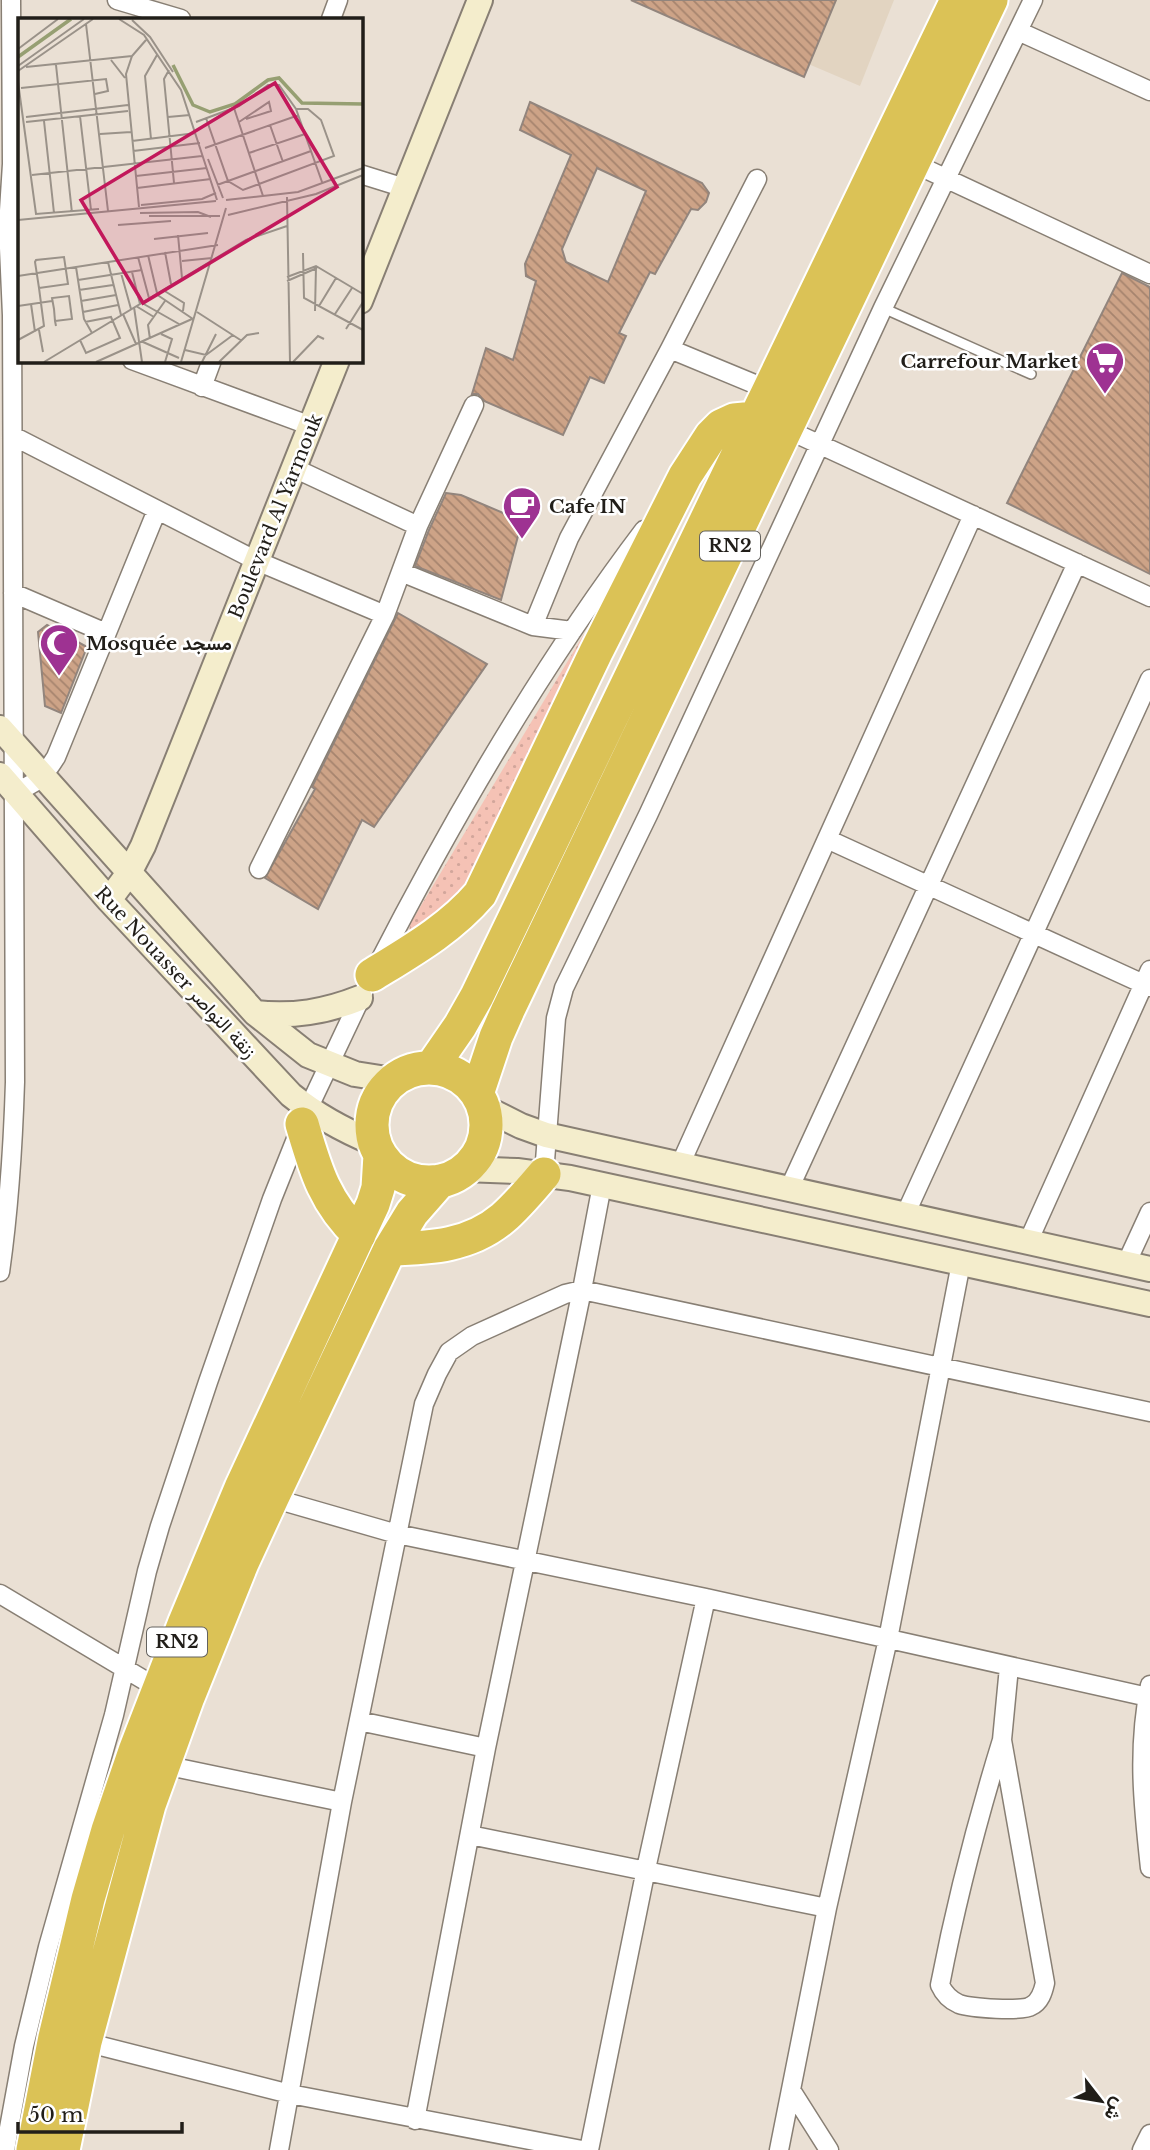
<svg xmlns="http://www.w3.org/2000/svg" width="1150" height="2150" viewBox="0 0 1150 2150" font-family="'Libre Baskerville',Vazirmatn,serif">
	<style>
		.built { fill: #e2d4c1 }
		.grass { fill: url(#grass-dots) }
		.building { fill: url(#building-back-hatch); stroke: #92857d; stroke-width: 2; fill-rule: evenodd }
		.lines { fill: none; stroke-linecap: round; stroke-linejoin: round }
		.lane-casing { stroke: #887f74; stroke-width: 12 }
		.street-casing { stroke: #887f74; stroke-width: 21 }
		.secondary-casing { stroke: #887f74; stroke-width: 28 }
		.highway-casing { stroke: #fff; stroke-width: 37 }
		.lane { stroke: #fff; stroke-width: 9 }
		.street { stroke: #fff; stroke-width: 18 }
		.secondary { stroke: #f4edcc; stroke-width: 24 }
		.highway { stroke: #dbc256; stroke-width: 33 }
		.labels { text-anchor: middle; stroke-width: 5; stroke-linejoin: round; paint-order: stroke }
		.shield { fill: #fff; stroke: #64625e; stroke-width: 2 }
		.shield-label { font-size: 18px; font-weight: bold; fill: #211e19 }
		.poi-label { font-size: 19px; font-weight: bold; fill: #211e19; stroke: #fff; text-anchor: start }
		.street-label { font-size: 19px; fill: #211e19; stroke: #fff }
		.inset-river { fill: none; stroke: #969f72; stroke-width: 3.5 }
		.inset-road { fill: none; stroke: #9a9289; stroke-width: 2 }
		.view { fill: #c2185b; fill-opacity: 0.15; stroke: #c2185b; stroke-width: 3.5 }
		.inset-edge { fill: none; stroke: #211e19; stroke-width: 3.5 }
	</style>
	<defs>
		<pattern id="grass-dots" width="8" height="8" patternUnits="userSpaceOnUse" patternTransform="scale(1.75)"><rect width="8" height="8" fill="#f5c2b5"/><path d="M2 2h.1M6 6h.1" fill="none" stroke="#d2a69b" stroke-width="1.8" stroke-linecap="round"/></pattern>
		<pattern id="building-back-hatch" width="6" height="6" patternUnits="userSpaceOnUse" patternTransform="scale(1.75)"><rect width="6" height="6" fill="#cda387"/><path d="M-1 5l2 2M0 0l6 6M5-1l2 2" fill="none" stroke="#a6846e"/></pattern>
	</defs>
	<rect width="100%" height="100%" fill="#eae0d4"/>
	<path class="built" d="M658,0H894L860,86Z"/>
	<path class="grass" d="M590,633L468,893L409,934L410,924L584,634Z"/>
	<path class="building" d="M631,0H836L804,77Z
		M530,102L702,183L709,193L706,202L698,210L691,209L655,274L650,272L619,333L626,336L604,383L590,377L563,435L484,401L478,394H472L486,348L513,360L536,281L526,276L525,264L571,155L520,130ZM597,168L646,191L608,282L566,262L562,249Z
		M1122,273L1150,287V574L1007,503Z
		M446,493L461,495L522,521L501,600L415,566L429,530Z
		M398,613L487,664L374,827L362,820L318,909L265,878L315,789L312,787Z
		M47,625L87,647L61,713L45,706L38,632Z"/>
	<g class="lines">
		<g class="lane-casing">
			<path id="lane" d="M883,308L1031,374"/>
		</g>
		<g class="street-casing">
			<path id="street" d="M117,0L181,19
				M331,19L338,0
				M1018,31L1150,91
				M913,163L1150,274
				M360,174L405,188
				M670,349L769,390
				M132,360L311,426
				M202,387L212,360
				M786,429L1150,597
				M13,436L257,561L385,615
				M294,468L418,526
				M401,572L533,626L572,631
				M13,593L106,633
				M533,626L569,538L670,349L757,179
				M14,791C35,786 45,775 56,757L157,510
				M827,839L1150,987
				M259,869L385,615L418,526L474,405
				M376,968C454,816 541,666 644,530
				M680,1165L973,515
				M544,1174L556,1018L564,988L648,815L883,308L1033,0
				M789,1189L1077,563
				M905,1215L1150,679
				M1028,1242L1150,970
				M1126,1264L1150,1212
				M0,1272C9,1209 13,1146 15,1082L12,315L8,226L12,164L11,0
				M272,1498L397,1534L706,1598L1148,1697
				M0,1594L159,1689
				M1150,1685C1137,1749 1143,1804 1150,1868
				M359,1721L486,1748
				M1002,1740C977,1821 956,1902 940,1985C944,1994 950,2000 959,2004C971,2008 1022,2012 1031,2006C1040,2002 1043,1992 1045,1983L1002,1740L1009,1667
				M164,1765L342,1802
				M470,1835L827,1908
				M85,2042L290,2094L582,2150
				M791,2090L829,2150
				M415,2120L486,1748L582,1290L602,1185
				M5,2150L24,2046L48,1947L114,1715L147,1571L160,1526L208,1382L272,1199L308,1109L363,993
				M279,2150L342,1802L424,1404L437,1374L449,1352L472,1336L565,1294L582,1290L1150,1412
				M589,2150L646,1869L706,1598
				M779,2150L827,1908L888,1639L961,1263
				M1142,2150L1150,2134"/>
		</g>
		<g class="secondary-casing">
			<path id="secondary" d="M360,301L480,0
				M0,728L255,1013L308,1055L355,1074L393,1080
				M0,775L109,900L291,1095C317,1116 343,1130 374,1143
				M109,900L129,873L143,846L337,360
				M255,1013C293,1017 325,1012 360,998
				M483,1107L521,1126L546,1135L1150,1269
				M464,1169L517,1171L570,1178L1150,1304"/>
		</g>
		<g class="highway-casing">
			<path id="highway" d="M372,975C411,951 450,929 480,894L596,652L685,476L711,436L721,426L734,420L755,418
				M431,1068L460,1026L477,996L957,0
				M372 1125a57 57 0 1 1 114 0a57 57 0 1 1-114 0Z
				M477,1094L496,1037L508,1010L991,0
				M302,1124C315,1168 324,1202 359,1235
				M390,1249C431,1248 470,1246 503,1218C518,1205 531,1189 544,1174
				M33,2150L55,2037L88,1899L108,1830L135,1751L185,1622L241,1488L373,1204L378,1188L380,1155
				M63,2150L85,2042L149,1805L188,1697L242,1563L272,1498L390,1249L412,1213L440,1181"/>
		</g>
		<use href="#lane" class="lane"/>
		<use href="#street" class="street"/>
		<use href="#secondary" class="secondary"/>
		<use href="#highway" class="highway"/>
	</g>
	<defs>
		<g id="supermarket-pin" transform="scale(2.0125)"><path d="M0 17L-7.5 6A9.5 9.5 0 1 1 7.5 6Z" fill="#9e3292" stroke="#fff"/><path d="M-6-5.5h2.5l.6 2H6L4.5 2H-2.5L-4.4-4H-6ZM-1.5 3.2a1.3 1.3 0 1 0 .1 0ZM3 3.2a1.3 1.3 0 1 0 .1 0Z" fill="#fff"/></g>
		<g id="cafe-pin" transform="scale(2.0125)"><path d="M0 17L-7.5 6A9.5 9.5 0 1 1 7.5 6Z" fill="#9e3292" stroke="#fff"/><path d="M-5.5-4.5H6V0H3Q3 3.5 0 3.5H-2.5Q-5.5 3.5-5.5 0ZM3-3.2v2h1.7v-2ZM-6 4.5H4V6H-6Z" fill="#fff"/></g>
		<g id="mosque-pin" transform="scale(2.0125)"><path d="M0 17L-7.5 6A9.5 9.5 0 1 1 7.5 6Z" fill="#9e3292" stroke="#fff"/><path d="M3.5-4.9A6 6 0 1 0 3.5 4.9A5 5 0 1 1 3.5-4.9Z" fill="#fff"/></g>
	</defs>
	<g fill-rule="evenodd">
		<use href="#supermarket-pin" x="1105" y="361"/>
		<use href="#cafe-pin" x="522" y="506"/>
		<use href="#mosque-pin" x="59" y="643"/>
	</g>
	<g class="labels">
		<g class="shield">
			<rect x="700" y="531.5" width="60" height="29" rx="5"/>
			<rect x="147" y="1627.5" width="60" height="29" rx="5"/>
		</g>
		<g class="shield-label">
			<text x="730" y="552">RN2</text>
			<text x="177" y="1648">RN2</text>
		</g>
		<g class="poi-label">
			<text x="1078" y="368" text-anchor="end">Carrefour Market</text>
			<text x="549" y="513">Cafe IN</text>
			<text x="86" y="650">Mosquée مسجد</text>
		</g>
		<g class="street-label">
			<text transform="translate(275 516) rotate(-68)" y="7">Boulevard Al Yarmouk</text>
			<text transform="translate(176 972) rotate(47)" y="7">Rue Nouasser زنقة النواصر</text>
		</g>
	</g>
	<g transform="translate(18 18)">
		<rect width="345" height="345" fill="#eae0d4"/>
		<path class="inset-river" d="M0,39L53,1M155,47L175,87L192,94L217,86L250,62L261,60L284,85L345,86"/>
		<path class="inset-road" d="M101,1L126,17L163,72L199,182M114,2L132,19L155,54M68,6L90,193M0,31L40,1M93,42L107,60M38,47L54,195M0,48L66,1M8,49L114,38M151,52L146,61L156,165M0,53L75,1M0,64L18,196L81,191M3,70L88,61L90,73L77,76M216,90L245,178M62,98L73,192M8,99L110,87M150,99L172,97M188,100L210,163L225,172L316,138L303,102L290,91H278M26,103L36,195M8,104L110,93M178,104L221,88L250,67H261L278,91L304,164M221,104L251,84L253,93L228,101M252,107L265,144M82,116L113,114M133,121L127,58L139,37M114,123L178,115M187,130L281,97M115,133L182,125M231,135L287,116M190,141L205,180M14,157L184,138M118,158L189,150M199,167L293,133M119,170L193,161M269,179L272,344M208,182L280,174L345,150M123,187L184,181L198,175M121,189L108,56L114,38L128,22M122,195L180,194L193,199M210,197L298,176L345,157M131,198H202M0,202L198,183M100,207L153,203M160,217L164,260M136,221L190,215M147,234L153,266M285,235L286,280L345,312M130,237L139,275M120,239L131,280M164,243L194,240M90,244L103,297M58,249L66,301L74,315M114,254L122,286M103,255L113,291M0,258L200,227M269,259L298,248L345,276M60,262L124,252M269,263L299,250M61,272L95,267M145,272L166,285L165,293M138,276L175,301M63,283L98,277M124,285L161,306M13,286L17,314M0,288L34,283M118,288L136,299M301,288L318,260M116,289L124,344M297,293L298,248M65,294L100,287M179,294L224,323M105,296L118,326M317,296L334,270M37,303L54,301L51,278L34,280L36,291L37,303L38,308M328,311L345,284M21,312L25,334M143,316L154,321L147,344M132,321L130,307L147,283M0,322L26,308L21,270L17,244L18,242L46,239L50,266L21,270M62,322L68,335L102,320L93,299L67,304M125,324L161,340M167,332L188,337L215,317M26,344L228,222L269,208M78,344L174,301M163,344L208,190M184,344L198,316M201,344L229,317L241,315M275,344L300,318L306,321"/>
		<path class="view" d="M257,65L319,169L125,285L63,182Z"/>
		<rect width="345" height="345" class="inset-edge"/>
	</g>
	<g transform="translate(1101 2101) rotate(121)" stroke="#ffffff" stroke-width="5" paint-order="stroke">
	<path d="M0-5L12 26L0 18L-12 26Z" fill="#211e19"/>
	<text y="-10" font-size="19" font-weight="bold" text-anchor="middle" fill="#211e19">ش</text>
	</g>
	<path d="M18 2122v10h164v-10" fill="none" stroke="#211e19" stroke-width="3.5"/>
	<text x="28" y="2122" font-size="21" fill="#211e19" stroke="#ffffff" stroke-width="5" paint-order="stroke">50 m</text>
</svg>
